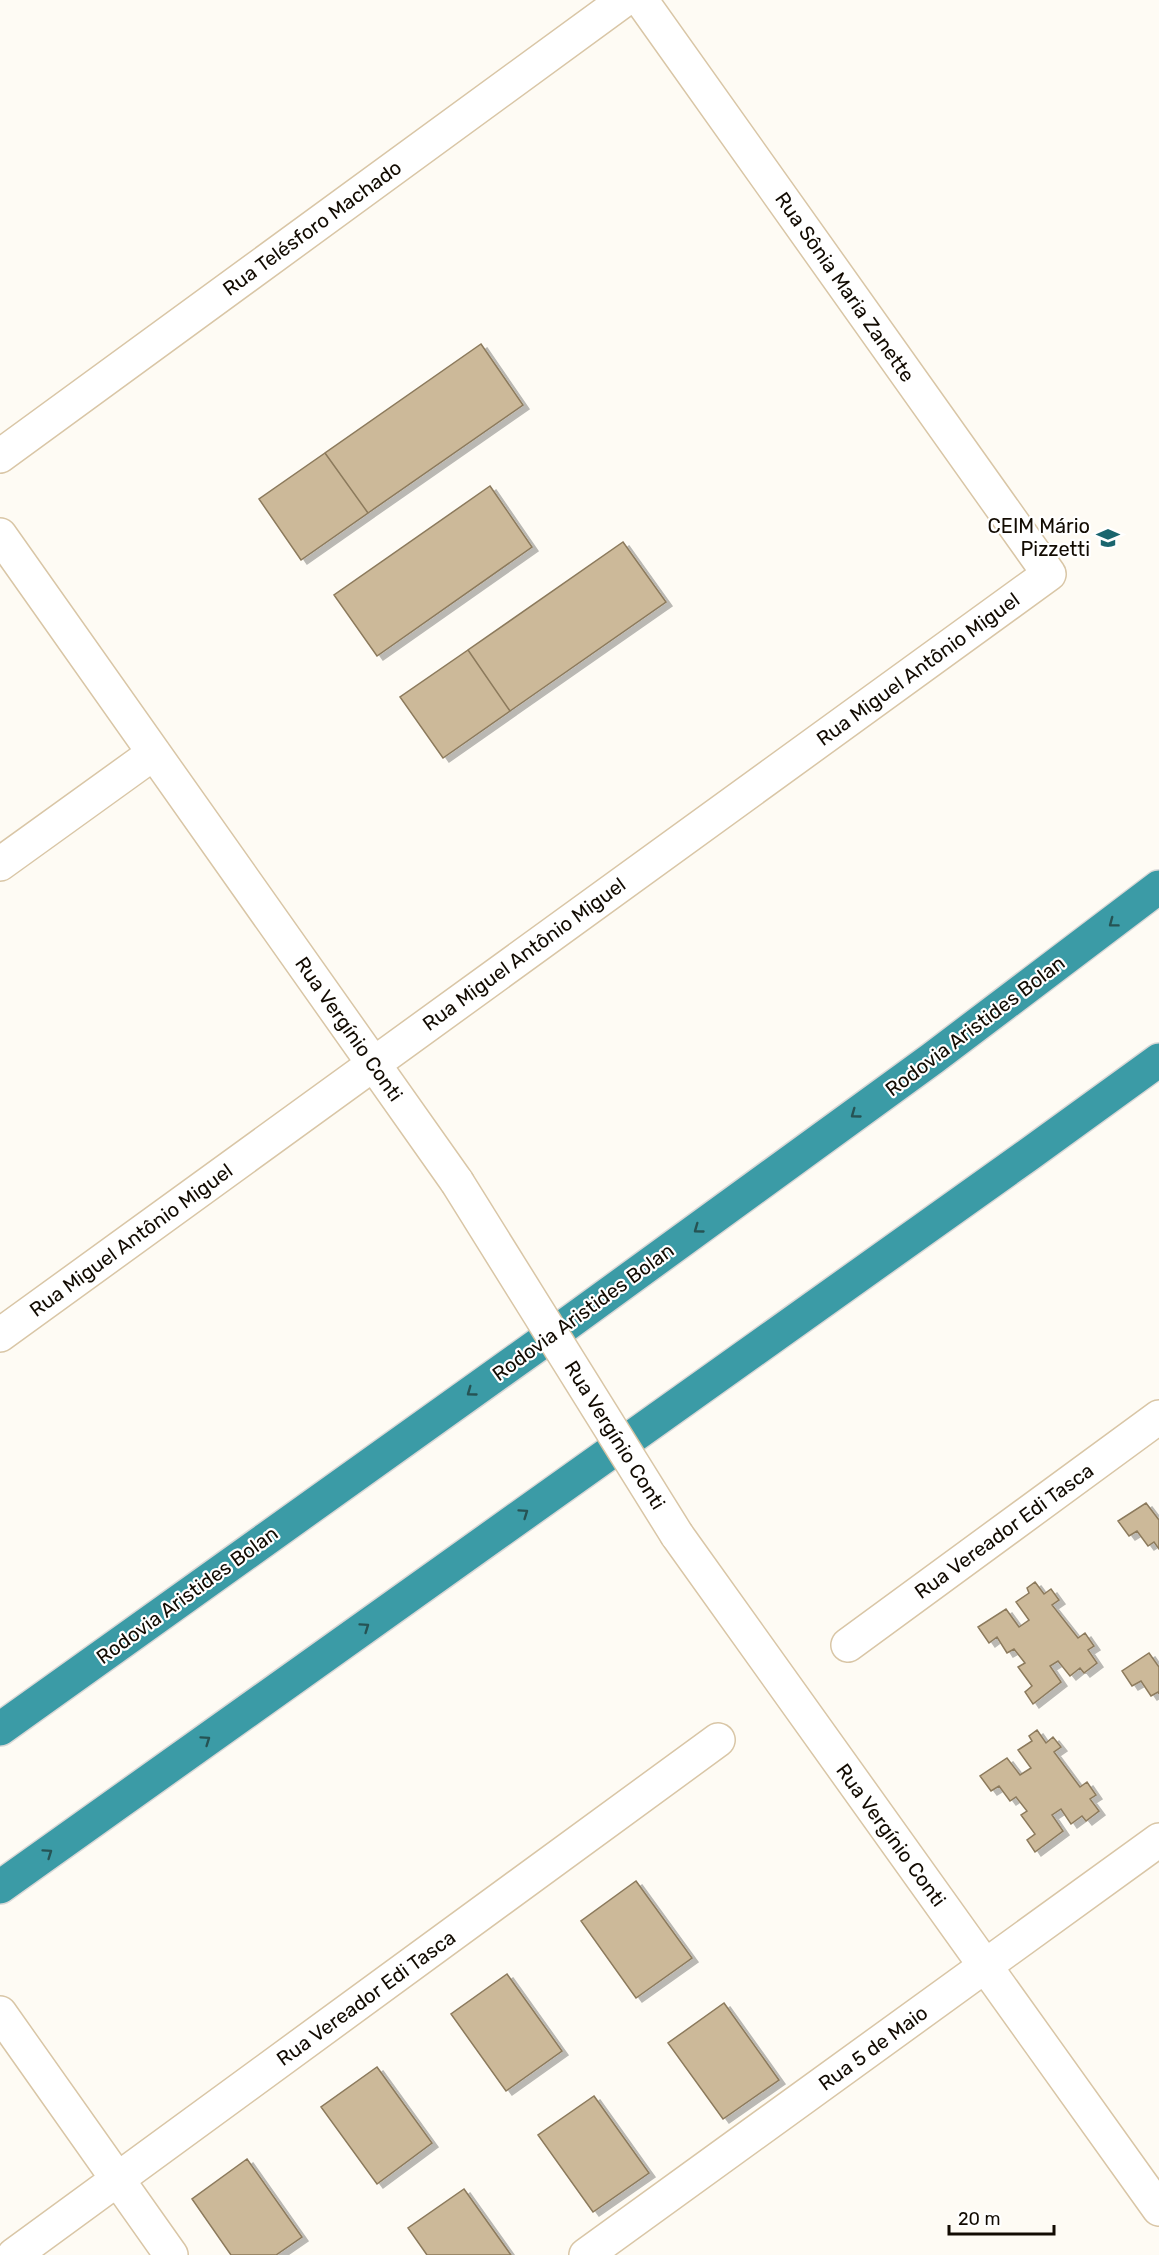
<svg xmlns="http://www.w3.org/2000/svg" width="1159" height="2255" viewBox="0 0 1159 2255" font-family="Rubik,sans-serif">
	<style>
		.building { fill: #ccb999; stroke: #8c7a5c; stroke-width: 1.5; filter: url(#shadow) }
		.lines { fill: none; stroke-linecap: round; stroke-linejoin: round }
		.street-casing { stroke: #d9c6a6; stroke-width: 36 }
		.highway-casing { stroke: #d9d8d7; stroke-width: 36 }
		.street { stroke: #fff; stroke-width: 33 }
		.highway { stroke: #3b9ba6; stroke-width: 33 }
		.street-bridge-casing { stroke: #d9c6a6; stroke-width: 36; stroke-linecap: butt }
		.street-bridge { stroke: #fff; stroke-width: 33 }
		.oneway { stroke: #265354 }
		.labels { text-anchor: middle; stroke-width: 4.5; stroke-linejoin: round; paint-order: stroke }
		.street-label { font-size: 20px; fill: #120b02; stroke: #fff }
		.poi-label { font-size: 20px; fill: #120b02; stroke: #fff; text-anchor: end }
	</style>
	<defs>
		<filter id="shadow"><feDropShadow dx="6" dy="4" stdDeviation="0" flood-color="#0004"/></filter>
	</defs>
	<rect width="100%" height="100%" fill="#fefbf4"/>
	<path class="building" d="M481,344L523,405L368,513L325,453Z
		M325,453L368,513L301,560L259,499Z
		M490,486L532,547L377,656L334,595Z
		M623,542L666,602L510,711L468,650Z
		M468,650L510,711L443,758L400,697Z
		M1146,1503L1159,1520V1549L1154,1542L1148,1546L1137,1531L1129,1536L1118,1521Z
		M1035,1582L1044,1594L1051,1589L1059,1600L1052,1605L1078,1638L1085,1633L1094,1646L1088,1650L1097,1663L1084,1673L1080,1668L1070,1676L1058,1661L1050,1666L1061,1682L1033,1704L1025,1692L1032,1686L1018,1667L1025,1663L1014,1649L1007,1653L997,1637L989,1643L978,1627L1006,1609L1019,1627L1029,1620L1016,1602L1029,1593L1027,1588Z
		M1149,1653L1159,1667V1694L1158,1692L1151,1696L1141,1681L1132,1686L1122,1671Z
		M1037,1730L1046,1743L1053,1737L1061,1747L1054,1752L1080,1787L1087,1782L1096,1795L1090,1799L1099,1811L1086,1821L1082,1816L1071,1824L1061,1809L1052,1815L1063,1831L1035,1852L1027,1840L1035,1834L1021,1815L1027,1811L1016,1797L1010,1801L999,1786L991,1791L980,1776L1007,1758L1020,1775L1031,1768L1018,1750L1032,1741L1029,1736Z
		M636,1881L692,1958L636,1998L581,1921Z
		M507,1974L562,2051L506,2091L451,2014Z
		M724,2003L779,2080L723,2119L668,2043Z
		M377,2067L432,2143L377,2184L321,2107Z
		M594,2096L649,2173L593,2212L538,2135Z
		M247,2159L302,2237L276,2255H231L192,2199Z
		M464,2189L511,2255H427L408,2228Z"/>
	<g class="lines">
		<g class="street-casing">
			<path id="street" d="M0,456L624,0
				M0,535L457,1182
				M0,864L154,753
				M0,1335L1049,574L641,0
				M677,1535L1159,2209
				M848,1645L1159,1417
				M0,2013L171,2255
				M14,2255L718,1740
				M586,2255L1159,1840"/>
		</g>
		<g class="highway-casing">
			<path id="highway" d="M0,1729L563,1327L933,1058L1159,887
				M0,1887L1028,1155L1159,1060"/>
		</g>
		<use href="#street" class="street"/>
		<use href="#highway" class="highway"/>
		<g class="street-bridge-casing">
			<path id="street-bridge" d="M457,1182L677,1535"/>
		</g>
		<use href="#street-bridge" class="street-bridge"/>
	</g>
	<defs><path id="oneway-chevron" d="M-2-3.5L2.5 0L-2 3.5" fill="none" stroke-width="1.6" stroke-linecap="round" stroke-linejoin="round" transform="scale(1.5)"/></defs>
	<g class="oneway">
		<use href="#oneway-chevron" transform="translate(1113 923) rotate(143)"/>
		<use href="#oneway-chevron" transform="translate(855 1114) rotate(144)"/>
		<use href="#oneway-chevron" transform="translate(698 1229) rotate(144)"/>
		<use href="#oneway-chevron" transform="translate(471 1392) rotate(144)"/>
		<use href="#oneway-chevron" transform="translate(524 1513) rotate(-35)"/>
		<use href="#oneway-chevron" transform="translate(365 1627) rotate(-35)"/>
		<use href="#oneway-chevron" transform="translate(206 1740) rotate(-35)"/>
		<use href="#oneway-chevron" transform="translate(48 1853) rotate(-35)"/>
	</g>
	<defs>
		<g id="school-bare" transform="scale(1.8)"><path d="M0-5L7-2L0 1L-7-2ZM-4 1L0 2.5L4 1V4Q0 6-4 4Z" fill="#19656e" stroke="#fff" stroke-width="2.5" paint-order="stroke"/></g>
	</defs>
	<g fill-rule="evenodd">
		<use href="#school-bare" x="1108" y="538"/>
	</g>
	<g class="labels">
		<g class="street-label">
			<text transform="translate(312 228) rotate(-36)" y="7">Rua Telésforo Machado</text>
			<text transform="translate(845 287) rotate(55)" y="7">Rua Sônia Maria Zanette</text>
			<text transform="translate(918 669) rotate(-36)" y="7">Rua Miguel Antônio Miguel</text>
			<text transform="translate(524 954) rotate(-36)" y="7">Rua Miguel Antônio Miguel</text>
			<text transform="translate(975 1026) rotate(-37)" y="7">Rodovia Aristides Bolan</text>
			<text transform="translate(349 1029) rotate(55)" y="7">Rua Vergínio Conti</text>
			<text transform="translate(131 1240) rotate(-36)" y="7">Rua Miguel Antônio Miguel</text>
			<text transform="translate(583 1312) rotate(-36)" y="7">Rodovia Aristides Bolan</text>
			<text transform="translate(615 1435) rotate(58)" y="7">Rua Vergínio Conti</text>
			<text transform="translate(1004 1531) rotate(-36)" y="7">Rua Vereador Edi Tasca</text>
			<text transform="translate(187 1595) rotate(-36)" y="7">Rodovia Aristides Bolan</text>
			<text transform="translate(891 1835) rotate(54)" y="7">Rua Vergínio Conti</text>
			<text transform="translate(366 1998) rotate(-36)" y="7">Rua Vereador Edi Tasca</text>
			<text transform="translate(873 2048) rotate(-36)" y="7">Rua 5 de Maio</text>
		</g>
		<g class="poi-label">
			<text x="1090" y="533">CEIM Mário<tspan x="1090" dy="23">Pizzetti</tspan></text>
		</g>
	</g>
	<path d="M949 2225v9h105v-9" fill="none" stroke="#120b02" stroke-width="3"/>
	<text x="958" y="2225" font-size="18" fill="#120b02" stroke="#ffffff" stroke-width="4.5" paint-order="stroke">20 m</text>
</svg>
